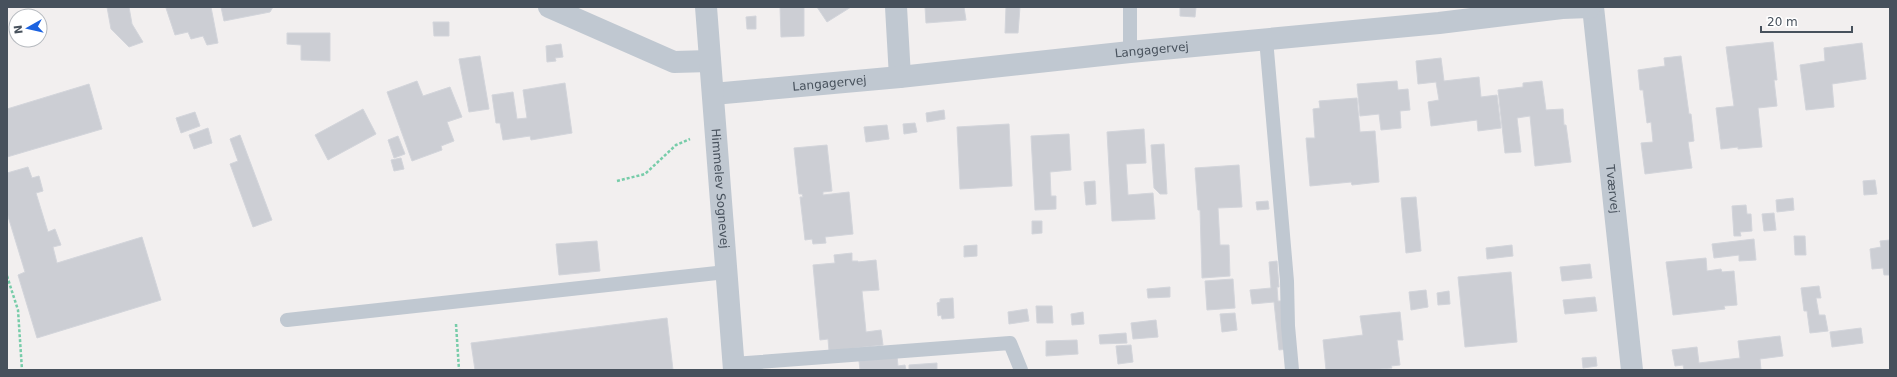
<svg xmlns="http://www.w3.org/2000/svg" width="1897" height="377" viewBox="0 0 1897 377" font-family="'DejaVu Sans',sans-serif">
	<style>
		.building { fill: #ccced4; stroke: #d3d5db }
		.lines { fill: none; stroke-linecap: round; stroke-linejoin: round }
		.path { stroke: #77cca9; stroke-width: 2.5; stroke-dasharray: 3 2; stroke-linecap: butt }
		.service { stroke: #c0c8d1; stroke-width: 14 }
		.minor { stroke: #c0c8d1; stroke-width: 22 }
		.tertiary { stroke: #c0c8d1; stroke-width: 22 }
		.labels { text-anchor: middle; stroke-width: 3; stroke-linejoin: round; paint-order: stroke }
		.street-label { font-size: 12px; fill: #47515c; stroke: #fff }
	</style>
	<rect width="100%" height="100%" fill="#f2efef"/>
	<path class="building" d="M107,7H129L132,24L143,42L129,47L111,29Z
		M168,7H211L218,43L207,45L203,36L191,39L188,32L175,35L166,8Z
		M221,7H273L270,12L224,21Z
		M780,7H804V36L781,37Z
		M817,7H851L827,22Z
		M925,7H964L966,20L926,23Z
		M1006,7H1020L1018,33H1005Z
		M1180,7H1196L1195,17L1180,16Z
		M756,16V29H747L746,17Z
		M433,22H449V36H434Z
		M287,33H330V61L301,60V45L287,44Z
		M1773,42L1777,80H1774L1777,106L1758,108L1762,147L1738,149V147L1721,149L1716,108L1734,106L1726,47Z
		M1862,43L1866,79L1832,84L1834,107L1806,110L1800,65L1825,61L1824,48Z
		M561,44L563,57L555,58L556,61L547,62L546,46Z
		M480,56L489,109L469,112L459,59Z
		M1681,56L1689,114H1691L1694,141L1688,142L1692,168L1645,174L1641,143L1653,142L1651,122L1647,123L1643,90H1640L1638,70L1665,66L1664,58Z
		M1441,58L1444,81L1479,77L1481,97L1497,95L1501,128L1478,131L1477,120L1431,126L1428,102L1439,100L1436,82L1418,84L1416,61Z
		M417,81L423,96L450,87L462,117L447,122L454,141L441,146L442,150L412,161L387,92Z
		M1397,81L1398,90L1408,89L1410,110L1400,111L1401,128L1381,130L1379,114L1360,116L1357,84Z
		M1542,81L1546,110L1563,109L1564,125H1566L1571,162L1535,166L1530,116L1517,118L1521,152L1505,153L1498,90L1523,87V83Z
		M565,83L572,133L531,140L530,136L503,140L500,123H496L492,95L513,92L517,119L527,118L523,90Z
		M89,84L102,129L7,157V109Z
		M1357,98L1360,132L1375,131L1379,182L1352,185L1351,182L1310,186L1306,138H1315L1313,109L1320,108L1319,101Z
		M363,109L376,134L328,160L315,135Z
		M944,110L945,119L927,122L926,113Z
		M195,112L200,126L181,133L176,118Z
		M915,123L917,132L904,134L903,124Z
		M1009,124L1012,186L960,189L957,127Z
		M887,125L889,139L866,142L864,127Z
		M208,128L212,143L194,149L189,135Z
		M1144,129L1146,163L1126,164L1128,195L1153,193L1155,219L1112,221L1107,132Z
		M1069,134L1071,170L1050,172L1051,196H1056V209L1035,210L1031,136Z
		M240,135L272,220L253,227L230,164L238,161L230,139Z
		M398,136L405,154L394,158L388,140Z
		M1164,144L1167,194H1160L1154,188L1151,145Z
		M827,145L832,191L823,192V195L849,192L853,234L825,237L826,243L813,244L812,239L805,240L800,197H803L802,194H799L794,148Z
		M401,158L404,169L394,171L391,160Z
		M1239,165L1242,207L1218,208L1220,245H1229L1230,276L1202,278L1200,210H1198L1195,168Z
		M28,167L32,178L39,176L43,191L36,193L48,232L55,229L61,245L53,247L57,263L142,237L161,300L37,338L18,275L25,272L7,213V173Z
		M1875,180L1877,194L1864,195L1863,181Z
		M1095,181L1096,204L1086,205L1084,182Z
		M1416,197L1421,251L1406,253L1401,198Z
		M1793,198L1794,210L1777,212L1776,200Z
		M1268,201L1269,209L1257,210L1256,202Z
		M1746,205L1747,214H1751L1752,231L1740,232L1741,236H1734L1732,206Z
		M1774,213L1776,230L1764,231L1762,214Z
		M1032,221H1042V233L1032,234Z
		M1794,236H1805L1806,255H1795Z
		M1754,239L1756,260L1739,261V255L1714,258L1712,244Z
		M1890,240V275H1884L1883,268L1872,269L1870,249L1881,247L1880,241Z
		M597,241L600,271L559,275L556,244Z
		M977,245V256L964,257V246Z
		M1512,245L1513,256L1487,259L1486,248Z
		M852,253V261H858V262L876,260L879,290L862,291L866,332L881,330L883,345L829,351L828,339L820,340L813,265L835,263L834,255Z
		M1706,258L1707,271L1721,269L1722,272L1734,271L1737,305L1724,306L1725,309L1673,315L1666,262Z
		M1277,261L1279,287H1277L1278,301H1283L1288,349L1279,350L1274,302L1252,304L1250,290L1271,288L1269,262Z
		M1590,264L1592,278L1562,281L1560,267Z
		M1511,272L1517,342L1465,347L1458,277Z
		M1233,279L1235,308L1207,310L1205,281Z
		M1819,286L1821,298H1816L1819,315H1825L1828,331L1810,333L1807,311H1804L1801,288Z
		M1170,287V297L1148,298L1147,289Z
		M1426,290L1428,307L1411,310L1409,292Z
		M1449,291L1450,304L1438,305L1437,293Z
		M1595,297L1597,311L1565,314L1563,300Z
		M953,298L954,318L942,319L941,315L938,316L937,303L940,302V299Z
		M1036,306H1052L1053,323H1037Z
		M1027,309L1029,321L1009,324L1008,312Z
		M1083,312L1084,324L1072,325L1071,314Z
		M1400,312L1403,340H1397L1400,365L1391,366L1392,368L1369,370H1326L1323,340L1363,335L1360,316Z
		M1235,313L1237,330L1222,332L1220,314Z
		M667,318L673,370H475L471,343Z
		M1156,320L1158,337L1133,339L1131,323Z
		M1861,328L1863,343L1832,347L1830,332Z
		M1126,333L1127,343L1100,344L1099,335Z
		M1780,336L1783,356L1760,359L1761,370H1684L1683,365L1675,366L1672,350L1697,347L1699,363L1740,358L1738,341Z
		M1077,340L1078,354L1046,356V341Z
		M1131,345L1133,362L1118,364L1116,346Z
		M897,356L898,366L905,365L906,370H860L859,361Z
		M1596,357L1597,366L1583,368L1582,358Z
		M937,363V370H909V365Z"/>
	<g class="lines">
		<path class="path" d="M617,181L645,174L676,145L690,139
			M7,276L18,310L22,370
			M456,324L459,370"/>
		<path class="service" d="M1266,39L1287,281L1288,326L1292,370
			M1130,52V7
			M287,320L726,272
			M733,364L1010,343L1021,370"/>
		<g class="minor">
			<path d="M896,7L900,77"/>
			<path id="s1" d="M1593,7L1632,370"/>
			<path id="s2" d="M713,94L900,77L1130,52L1439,23L1562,8L1590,7"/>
		</g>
		<g class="tertiary">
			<path d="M549,7L674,62L710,61"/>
			<path id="s3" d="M706,7L734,370"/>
		</g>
	</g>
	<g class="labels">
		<g class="street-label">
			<text dy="4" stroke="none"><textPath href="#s2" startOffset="441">Langagervej</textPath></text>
			<text dy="4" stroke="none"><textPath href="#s2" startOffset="117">Langagervej</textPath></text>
			<text dy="4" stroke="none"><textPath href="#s3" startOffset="182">Himmelev Sognevej</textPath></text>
			<text dy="4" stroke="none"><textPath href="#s1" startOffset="183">Tværvej</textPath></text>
		</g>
	</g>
	<rect width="1897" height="377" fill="none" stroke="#47515c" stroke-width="16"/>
	<g transform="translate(28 28) rotate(262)"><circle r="19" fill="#ffffff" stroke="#b5b9be"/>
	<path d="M0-3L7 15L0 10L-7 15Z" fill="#1b62e0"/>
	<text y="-6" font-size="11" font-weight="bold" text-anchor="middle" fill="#47515c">N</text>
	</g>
	<path d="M1761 26v6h91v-6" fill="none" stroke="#47515c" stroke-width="2"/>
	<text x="1767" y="26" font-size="12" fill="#47515c" stroke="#ffffff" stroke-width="3" paint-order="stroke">20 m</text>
</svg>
